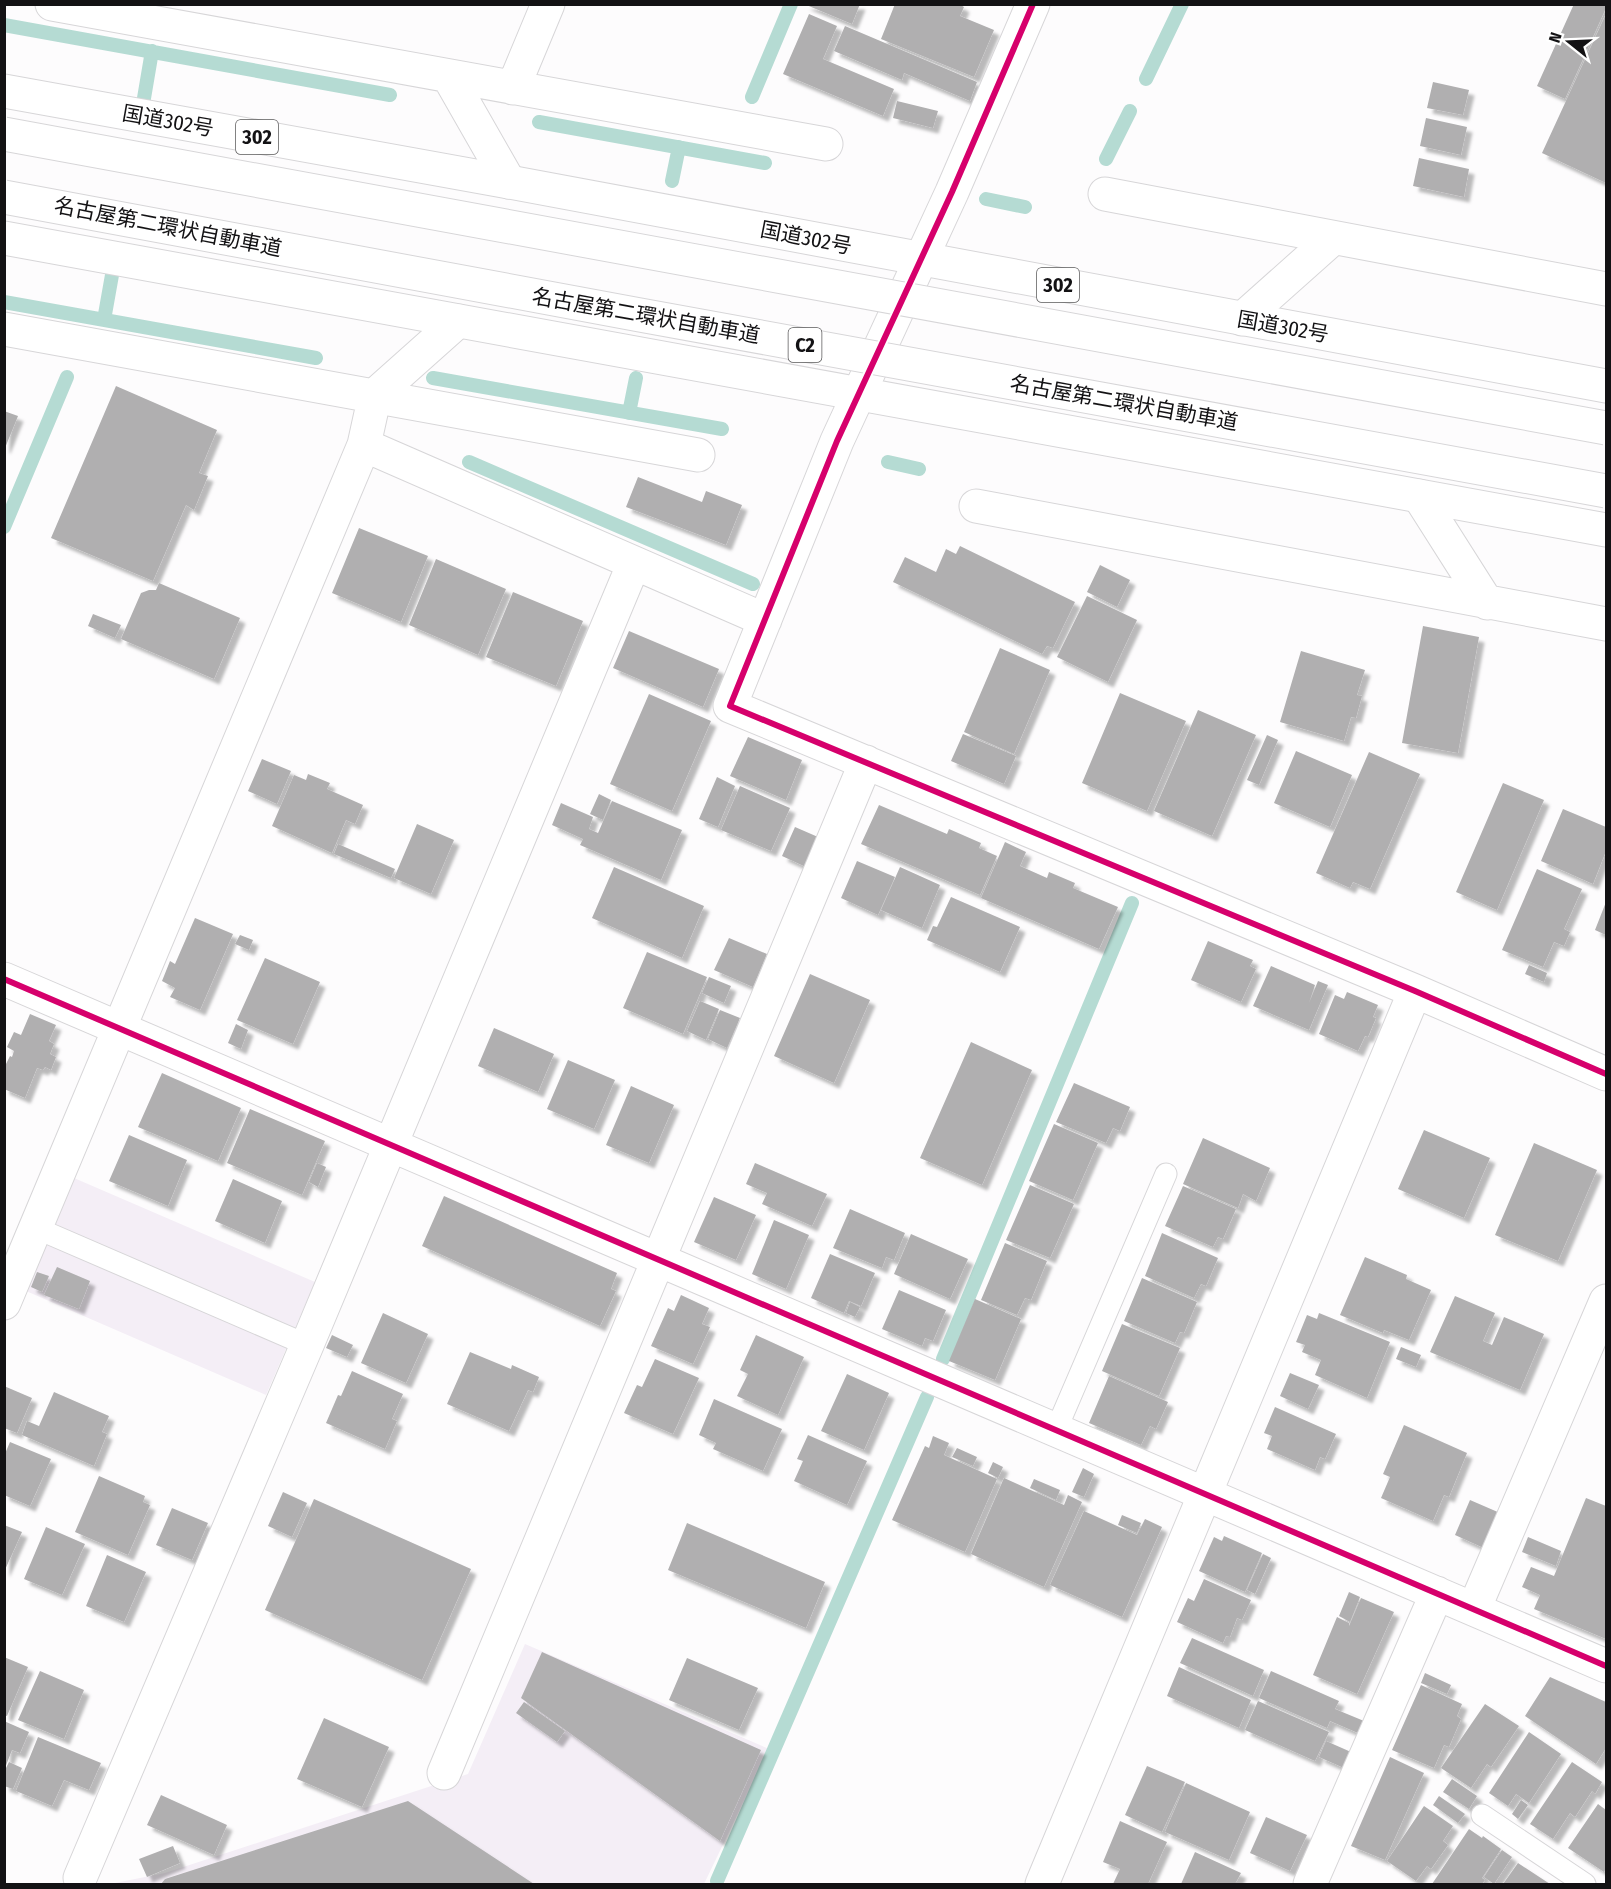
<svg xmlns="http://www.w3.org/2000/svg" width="1611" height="1889" viewBox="0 0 1611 1889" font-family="'Fira Sans Condensed','Noto Sans JP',sans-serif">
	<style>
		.built { fill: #f4eef6 }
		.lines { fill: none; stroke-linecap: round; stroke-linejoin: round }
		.stream { stroke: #b5dbd3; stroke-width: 14 }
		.building { fill: #b0afb0; filter: url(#shadow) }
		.lane-casing { stroke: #d7d6d8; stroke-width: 23 }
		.street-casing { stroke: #d7d6d8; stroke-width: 35 }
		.highway-casing { stroke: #d7d6d8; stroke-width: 35 }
		.lane { stroke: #fff; stroke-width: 21 }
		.street { stroke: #fff; stroke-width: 33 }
		.highway { stroke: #fff; stroke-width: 33 }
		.highway-bridge-casing { stroke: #d7d6d8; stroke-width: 35; stroke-linecap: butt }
		.highway-bridge { stroke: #fff; stroke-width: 33 }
		.cycleway-casing { stroke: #fff; stroke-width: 10 }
		.cycleway { stroke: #d6006c; stroke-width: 6 }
		.labels { text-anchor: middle; stroke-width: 6; stroke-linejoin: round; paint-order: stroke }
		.shield { fill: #fff; stroke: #5a595a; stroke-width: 1.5 }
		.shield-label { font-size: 20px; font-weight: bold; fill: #131214 }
		.street-label { font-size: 21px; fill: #131214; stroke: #fff }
	</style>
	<defs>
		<filter id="shadow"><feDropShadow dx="5.5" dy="5.5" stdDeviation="1.5" flood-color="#0004"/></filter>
	</defs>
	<rect width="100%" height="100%" fill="#fdfcfd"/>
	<path class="built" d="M74,1178L315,1282L266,1395L26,1291Z
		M525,1644L769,1749L704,1884H110L165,1873L468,1774Z"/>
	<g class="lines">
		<path class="stream" d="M4,25L390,95
			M1146,79L1182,4
			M752,97L791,4
			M142,110L152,51
			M539,122L765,163
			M1106,159L1130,111
			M672,181L679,147
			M986,199L1025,207
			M4,302L316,358
			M104,320L112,275
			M433,378L722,429
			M629,413L636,378
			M469,462L753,584
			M888,462L919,469
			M4,527L67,377
			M943,1359L1132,903
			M717,1881L927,1397"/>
	</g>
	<path class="building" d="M804,4H860L852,24Z
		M895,4H959L964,7L960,16L994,30L974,77L881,39Z
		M1574,4H1606V8L1565,99L1537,86Z
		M809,14L837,26L823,59L894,89L883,116L783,74Z
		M1606,14V183L1542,153Z
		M845,26L977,82L970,101L904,73L902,80L834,51Z
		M1433,82L1469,90L1463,115L1427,108Z
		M897,101L938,111L933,128L893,118Z
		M1426,118L1467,127L1461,155L1420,146Z
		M1419,158L1469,169L1464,197L1413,186Z
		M116,386L217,430L199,473L208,476L194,510L186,505L153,581L51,538Z
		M4,411L18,416L5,448H4Z
		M638,477L702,502L706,491L742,505L726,545L626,507Z
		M359,528L428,556L401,622L332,593Z
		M960,546L1075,602L1053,648L1047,646L1042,654L893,582L905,557L936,572L946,549L956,554Z
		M436,559L506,589L478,655L409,625Z
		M1100,565L1130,580L1117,607L1087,592Z
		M159,583L240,618L214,679L121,639L141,593L149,590H156Z
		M513,592L583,621L556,686L486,657Z
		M1087,596L1137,620L1108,682L1057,657Z
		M93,614L121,625L115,638L88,626Z
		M1423,626L1479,637L1458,753L1402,743Z
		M629,631L719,669L703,707L613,668Z
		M1000,648L1050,670L1014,754L964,732Z
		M1301,651L1365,670L1357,695L1362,696L1356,718L1351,717L1344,741L1280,722Z
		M1120,693L1186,721L1147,811L1082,783Z
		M649,694L711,721L672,811L610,784Z
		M1198,710L1256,735L1212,836L1154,811Z
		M963,734L1016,756L1004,784L951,761Z
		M1267,735L1278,740L1259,785L1247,780Z
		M748,737L802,760L786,800L730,776Z
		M1296,751L1352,775L1330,827L1274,803Z
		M1369,752L1420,774L1370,889L1353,882L1350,888L1316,873Z
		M262,759L291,771L277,804L248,791Z
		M308,774L330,783L327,789L363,805L355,824L346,820L332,853L272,826L294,775L306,780Z
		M717,777L735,786L718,827L699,819Z
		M1503,783L1544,800L1497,910L1456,892Z
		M740,786L790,808L771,851L721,830Z
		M599,794L611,800L603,820L590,814Z
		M612,801L682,830L661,880L580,845L583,839L552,825L561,803L593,817L589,829L598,833Z
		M879,805L947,834L949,829L981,843L979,848L997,856L980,895L861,844Z
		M1563,809L1606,827V851L1593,884L1541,861Z
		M417,824L454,840L431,894L394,878Z
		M795,827L818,837L806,867L782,856Z
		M1005,842L1026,852L1020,866L1047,878L1049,872L1075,883L1073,888L1118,907L1099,949L981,898Z
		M338,844L395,869L391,878L334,854Z
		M857,861L895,877L878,915L841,898Z
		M614,867L704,906L682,958L592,918Z
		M900,867L940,885L922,928L881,910Z
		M1537,869L1582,889L1564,929L1570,932L1564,946L1554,942L1543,967L1502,950Z
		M951,897L1020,927L1000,972L927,940L933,926L937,927Z
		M1606,902V935L1595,930Z
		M195,918L233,934L200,1010L170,997L175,988L162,981L170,961L175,964Z
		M240,935L253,940L249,950L235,944Z
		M729,938L767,954L753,987L714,970Z
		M1208,941L1253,960L1250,966L1256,969L1241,1002L1191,980Z
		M647,952L707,977L683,1034L623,1008Z
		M265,958L320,982L293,1044L237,1020Z
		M1529,965L1547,973L1544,982L1525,974Z
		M1271,966L1315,985L1309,1003L1318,981L1328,985L1309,1030L1253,1006Z
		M810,974L870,1000L834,1083L774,1056Z
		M709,977L731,986L724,1003L702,993Z
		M1347,992L1378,1005L1373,1017L1376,1018L1368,1037L1365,1036L1358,1051L1319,1034L1335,995L1344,999Z
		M700,1001L719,1009L706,1040L687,1031Z
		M720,1010L740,1018L727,1048L708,1039Z
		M30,1014L56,1025L49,1041L54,1044L50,1054L56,1057L51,1070L45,1067L43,1070L37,1068L25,1098L4,1089V1068L10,1056L12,1057L14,1051L7,1047L14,1032L21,1035Z
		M236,1024L248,1030L241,1049L228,1043Z
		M494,1028L554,1054L538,1092L478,1066Z
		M971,1042L1032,1070L982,1185L920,1158Z
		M568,1060L615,1080L594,1129L547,1109Z
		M162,1073L241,1108L218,1161L138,1127Z
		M1074,1083L1130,1107L1120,1131L1113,1128L1106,1143L1056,1122Z
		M631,1086L674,1105L649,1163L606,1145Z
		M250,1109L325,1141L302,1195L227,1163Z
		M1054,1124L1098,1143L1073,1200L1029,1181Z
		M1424,1130L1490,1158L1464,1218L1398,1189Z
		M129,1135L187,1160L168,1206L109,1181Z
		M1203,1138L1270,1168L1256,1201L1243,1194L1238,1208L1183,1184Z
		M1534,1143L1597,1170L1558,1261L1495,1235Z
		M317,1163L326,1167L318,1187L309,1182Z
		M755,1163L827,1194L812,1226L762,1204L767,1193L746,1184Z
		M233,1179L282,1201L265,1243L215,1221Z
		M1030,1185L1074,1204L1050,1258L1006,1240Z
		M1183,1186L1236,1209L1223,1239L1218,1237L1213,1247L1165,1226Z
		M444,1196L617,1273L611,1289L616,1291L600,1326L422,1246Z
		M714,1197L756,1215L736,1260L694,1242Z
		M850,1209L905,1233L894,1260L886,1257L882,1268L833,1248Z
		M774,1220L809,1235L786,1289L752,1274Z
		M1162,1233L1218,1258L1206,1286L1201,1284L1194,1298L1145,1276Z
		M911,1234L968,1259L950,1299L894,1274Z
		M1005,1243L1047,1261L1031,1300L1025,1298L1017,1315L981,1300Z
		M830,1254L875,1273L861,1306L849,1301L844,1313L811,1298Z
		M1365,1257L1407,1275L1406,1279L1431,1290L1409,1340L1384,1330L1383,1333L1340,1315Z
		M57,1267L90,1281L79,1309L44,1295Z
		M37,1272L49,1276L42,1292L31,1287Z
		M1142,1278L1197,1302L1184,1333L1180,1332L1175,1343L1124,1321Z
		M899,1290L946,1310L933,1341L925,1338L922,1346L882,1329Z
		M681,1295L709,1308L702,1324L710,1327L693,1364L651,1346L668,1308L674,1311Z
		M1455,1296L1495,1313L1483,1341L1492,1345L1504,1317L1544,1334L1520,1390L1430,1352Z
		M975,1299L1021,1319L995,1380L949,1361Z
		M850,1302L860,1307L855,1317L846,1313Z
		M383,1313L428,1334L406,1383L361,1363Z
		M1319,1313L1390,1342L1367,1398L1315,1375L1321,1360L1302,1352L1305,1345L1296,1342L1307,1315L1317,1319Z
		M1122,1324L1180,1348L1159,1396L1102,1371Z
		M332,1335L353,1345L347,1357L326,1348Z
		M756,1335L804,1357L778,1415L737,1396L748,1374L740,1370Z
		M1401,1347L1421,1355L1416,1367L1396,1359Z
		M470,1352L511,1369L512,1365L539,1377L533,1392L528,1390L509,1431L447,1404Z
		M655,1359L699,1378L673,1434L624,1413L637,1385L642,1387Z
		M352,1371L403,1394L392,1419L397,1421L385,1449L326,1423L338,1395L341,1396Z
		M1290,1373L1319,1385L1308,1409L1280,1396Z
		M847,1374L889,1393L864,1450L821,1431Z
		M1109,1376L1168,1402L1156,1429L1150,1426L1141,1445L1089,1423Z
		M4,1386L32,1398L17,1433L4,1428Z
		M54,1392L109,1416L102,1432L107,1434L94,1466L22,1435L27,1421L39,1426Z
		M714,1399L782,1429L763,1471L713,1449L716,1443L699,1435Z
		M1275,1407L1336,1434L1325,1459L1320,1457L1315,1470L1267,1449L1272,1436L1264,1433Z
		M1404,1425L1467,1453L1449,1497L1444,1495L1433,1521L1381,1498L1390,1477L1383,1474Z
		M808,1435L867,1461L847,1505L794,1481L803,1461L797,1459Z
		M933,1436L949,1443L944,1455L997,1479L965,1552L892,1520L925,1446L929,1448Z
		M10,1442L51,1459L30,1506L4,1495V1456Z
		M957,1448L977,1457L973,1466L952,1457Z
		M993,1462L1003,1467L998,1478L988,1473Z
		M1083,1468L1094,1474L1084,1497L1072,1492Z
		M99,1476L145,1496L143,1502L150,1505L128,1555L75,1532Z
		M1004,1478L1064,1505L1068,1495L1082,1502L1044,1587L971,1554Z
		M1034,1479L1060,1490L1056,1500L1030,1488Z
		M283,1492L307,1503L292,1537L268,1526Z
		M1586,1498L1606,1506V1639L1534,1609L1540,1595L1522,1587L1531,1567L1554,1576Z
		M314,1499L471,1569L422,1680L265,1610Z
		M1470,1500L1500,1513L1486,1549L1455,1535Z
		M172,1508L208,1523L192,1560L156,1545Z
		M1084,1511L1137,1535L1145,1519L1162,1527L1122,1617L1050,1585Z
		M1122,1515L1141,1523L1137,1533L1118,1525Z
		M687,1523L825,1582L806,1628L668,1570Z
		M4,1525L22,1532L4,1572Z
		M46,1527L85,1544L62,1595L24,1579Z
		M1224,1536L1262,1553L1245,1592L1199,1571L1214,1537L1222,1541Z
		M1528,1537L1561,1551L1556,1566L1522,1552Z
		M1263,1554L1271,1558L1255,1594L1247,1590Z
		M107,1555L146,1572L124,1622L86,1606Z
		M1204,1579L1251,1600L1242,1620L1237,1618L1230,1637L1226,1636L1223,1643L1177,1622L1188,1598L1194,1601Z
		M1349,1592L1360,1597L1350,1622L1339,1616Z
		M1361,1598L1394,1612L1357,1694L1313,1675L1337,1617L1349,1623V1626Z
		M1192,1638L1264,1670L1253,1696L1180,1663Z
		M542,1652L761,1750L720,1841L521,1698Z
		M4,1657L28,1667L7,1716L4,1715Z
		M687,1658L758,1688L739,1730L669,1700Z
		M1179,1667L1251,1700L1239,1728L1167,1696Z
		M40,1671L84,1690L64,1739L18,1720Z
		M1271,1671L1339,1701L1335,1709L1364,1721L1358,1733L1330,1721L1327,1728L1259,1698Z
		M1425,1673L1451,1685L1447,1694L1421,1683Z
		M1550,1677L1606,1702V1748L1596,1764L1525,1716Z
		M1421,1685L1462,1704L1457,1716L1461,1719L1449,1747L1444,1745L1434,1768L1392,1750Z
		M1258,1701L1329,1732L1315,1761L1245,1730Z
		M524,1702L565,1731L557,1742L516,1713Z
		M1485,1704L1519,1726L1491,1767L1487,1764L1471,1788L1441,1768Z
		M324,1718L389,1747L362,1807L297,1779Z
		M4,1721L29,1732L20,1753L12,1750L5,1768Z
		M1529,1732L1561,1754L1529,1803L1516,1794L1508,1806L1489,1793Z
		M38,1737L101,1763L89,1790L64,1780L52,1806L16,1791Z
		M1326,1741L1351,1752L1344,1768L1319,1757Z
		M1390,1757L1424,1773L1385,1860L1351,1846Z
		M9,1762L22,1768L13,1789L4,1786V1772Z
		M1572,1762L1602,1782L1595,1794L1592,1791L1575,1817L1570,1813L1553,1839L1530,1824Z
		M1147,1766L1185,1782L1162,1832L1125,1815Z
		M1452,1779L1477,1796L1469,1809L1443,1792Z
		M1186,1783L1250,1812L1229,1860L1165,1832Z
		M161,1795L227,1825L214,1855L147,1825Z
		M1439,1796L1465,1814L1458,1823L1433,1805Z
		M1521,1800L1528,1805L1518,1819L1512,1814Z
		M408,1801L534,1884H161L165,1879Z
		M1598,1804L1606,1810V1868L1604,1872L1568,1848Z
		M1424,1806L1453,1826L1443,1841L1448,1845L1431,1869L1427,1866L1416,1881L1387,1861Z
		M1266,1817L1307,1835L1290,1871L1250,1853Z
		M1120,1821L1167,1842L1148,1884H1113L1120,1869L1103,1862Z
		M1469,1829L1482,1838L1483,1836L1501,1849L1482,1878L1485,1880L1482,1884H1432Z
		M173,1846L180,1863L147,1877L139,1859Z
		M1502,1850L1512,1857L1494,1884L1484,1877Z
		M1195,1852L1241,1873L1235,1884H1181Z
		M1518,1863L1550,1884H1503Z"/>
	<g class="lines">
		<g class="lane-casing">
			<path id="lane" d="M36,1228L307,1345
				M1056,1430L1166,1174
				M1482,1815L1585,1884"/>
		</g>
		<g class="street-casing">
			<path id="street" d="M52,4L826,144
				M1033,4L952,192L837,441L730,706L1415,991L1606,1074
				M449,77L509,182
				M513,88L548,4
				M1105,194L1606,289
				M1242,319L1333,238
				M4,329L698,455
				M364,445L765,620
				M1419,496L1487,603
				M976,506L1606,624
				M4,979L1606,1666
				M4,1303L364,445L375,395L458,321
				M1474,1609L1606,1301
				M444,1773L866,762
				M80,1878L307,1345L634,563
				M1042,1884L1415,991
				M1310,1884L1437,1593"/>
		</g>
		<g class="highway-casing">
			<path id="highway" d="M4,91L509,182L1606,386
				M4,238L1606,530"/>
		</g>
		<use href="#lane" class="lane"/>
		<use href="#street" class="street"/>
		<use href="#highway" class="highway"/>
		<g class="highway-bridge-casing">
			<path id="highway-bridge" d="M4,134L1606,428
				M4,197L640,315L1606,491"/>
		</g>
		<use href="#highway-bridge" class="highway-bridge"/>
		<g class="cycleway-casing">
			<path id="cycleway" d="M1033,4L952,192L837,441L730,706L1415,991L1606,1074
				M4,979L1606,1666"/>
		</g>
		<use href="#cycleway" class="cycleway"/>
	</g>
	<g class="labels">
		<g class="shield">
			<rect x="236" y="120" width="42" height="34" rx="4.5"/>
			<rect x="1037" y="268" width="42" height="34" rx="4.5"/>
			<rect x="788.5" y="328" width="33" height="34" rx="4.5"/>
		</g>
		<g class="shield-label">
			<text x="257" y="144">302</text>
			<text x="1058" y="292">302</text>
			<text x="805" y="352">C2</text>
		</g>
		<g class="street-label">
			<text transform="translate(168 121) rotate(10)" y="7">国道302号</text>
			<text transform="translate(168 227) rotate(11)" y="7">名古屋第二環状自動車道</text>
			<text transform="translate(806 238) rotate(11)" y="7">国道302号</text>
			<text transform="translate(646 316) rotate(10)" y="7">名古屋第二環状自動車道</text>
			<text transform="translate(1283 327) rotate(10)" y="7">国道302号</text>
			<text transform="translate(1124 403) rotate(10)" y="7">名古屋第二環状自動車道</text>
		</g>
	</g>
	<rect width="1611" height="1889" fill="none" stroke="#131214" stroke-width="12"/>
	<g transform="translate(1569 42) rotate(288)" stroke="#ffffff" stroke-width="4.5" paint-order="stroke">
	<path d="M0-4.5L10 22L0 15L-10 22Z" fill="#131214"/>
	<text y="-9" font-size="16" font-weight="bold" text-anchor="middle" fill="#131214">N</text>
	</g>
</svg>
